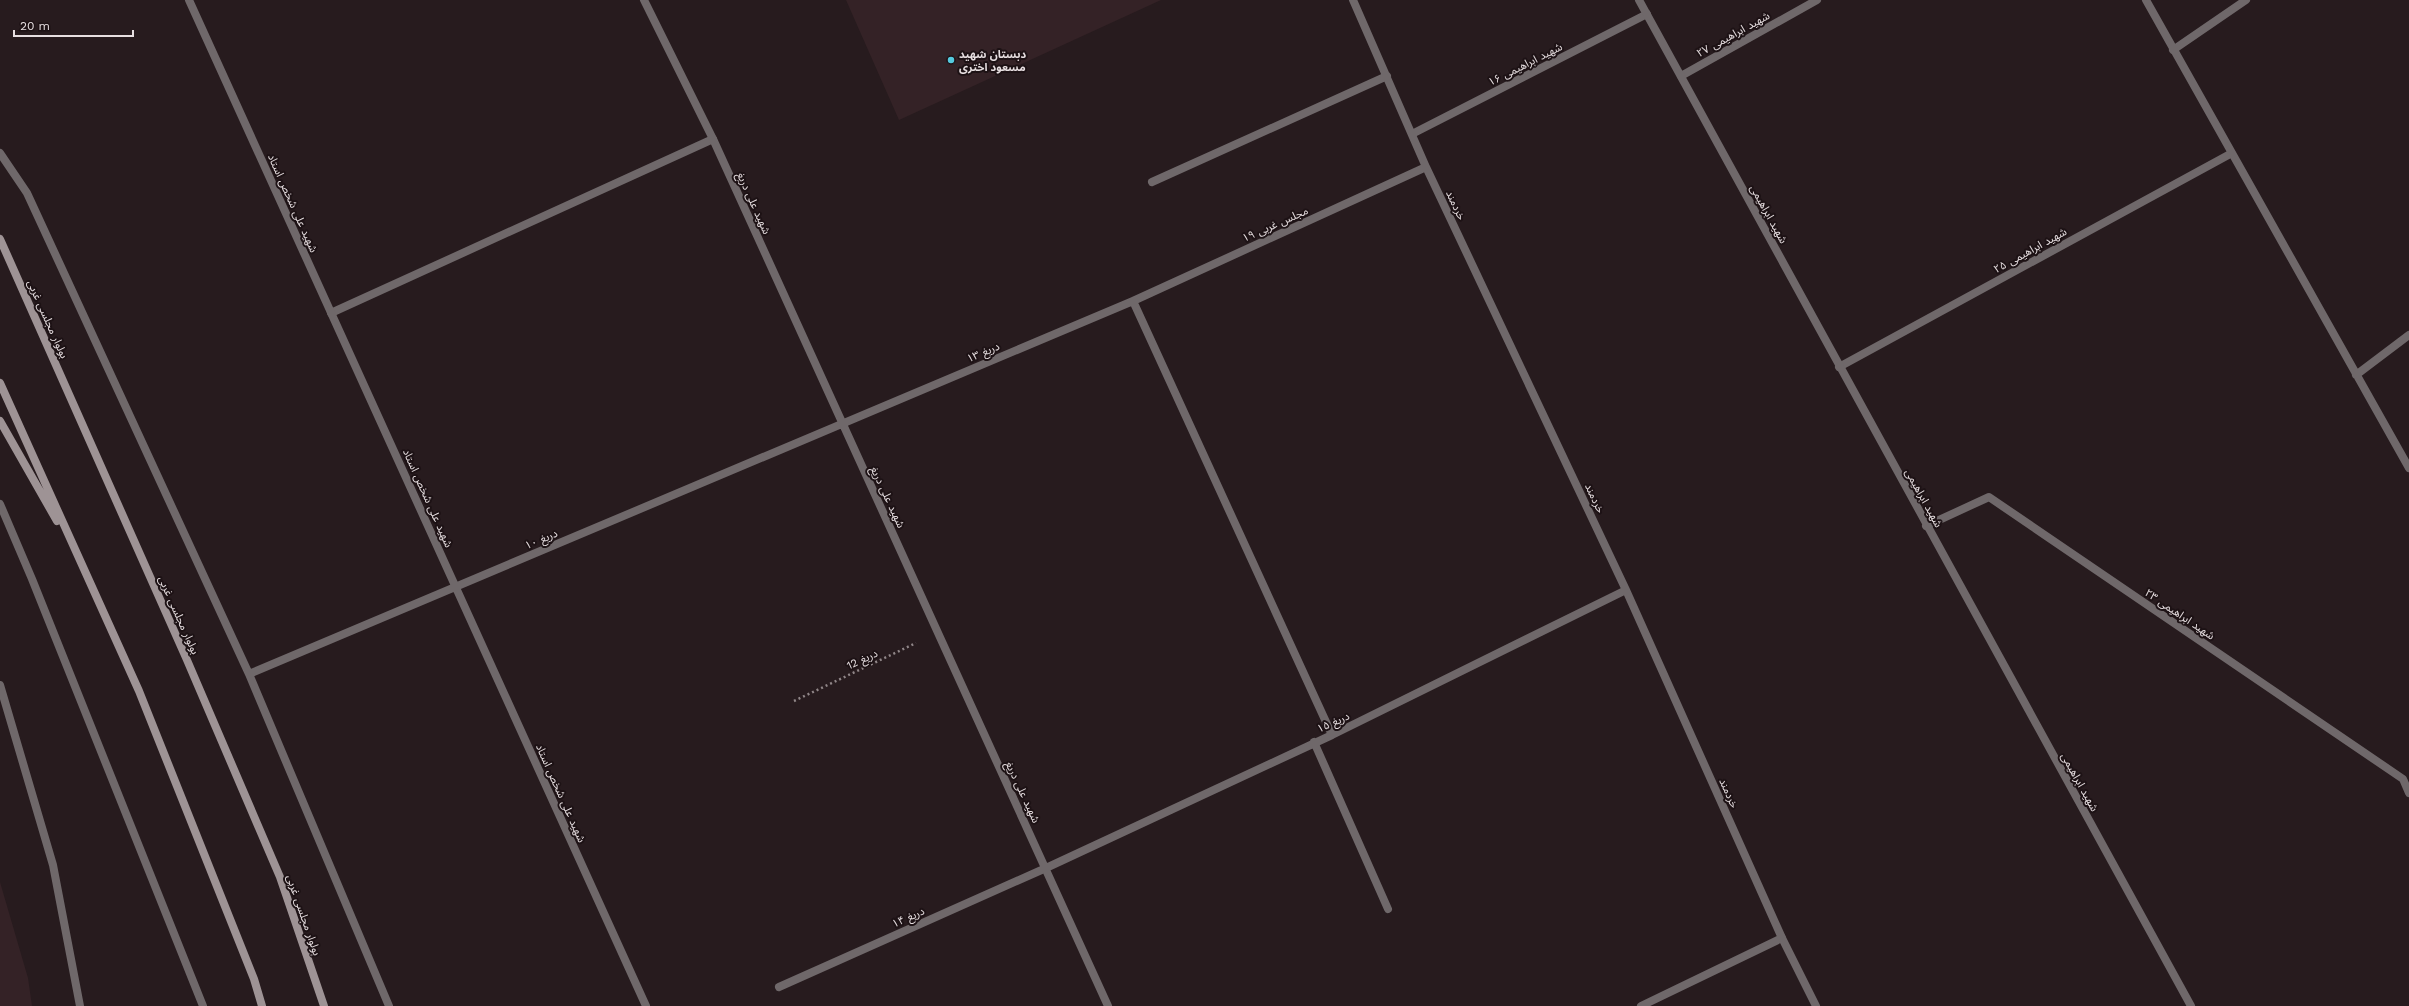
<svg xmlns="http://www.w3.org/2000/svg" width="2409" height="1006" viewBox="0 0 2409 1006" font-family="'Work Sans','Noto Sans Arabic',sans-serif">
	<style>
		.built { fill: #342226 }
		.lines { fill: none; stroke-linecap: round; stroke-linejoin: round }
		.path { stroke: #908688; stroke-width: 2.5; stroke-dasharray: 2 3; stroke-linecap: butt }
		.service { stroke: #6f686a; stroke-width: 8 }
		.minor { stroke: #6f686a; stroke-width: 8 }
		.tertiary { stroke: #6f686a; stroke-width: 8 }
		.secondary { stroke: #9e9395; stroke-width: 8 }
		.poi-dot { fill: #55cadf; stroke: #1d1215; stroke-width: 1.5 }
		.labels { text-anchor: middle; stroke-width: 4; stroke-linejoin: round; paint-order: stroke }
		.street-label { font-size: 11px; fill: #e7dfe1; stroke: #1d1215 }
		.poi-label { font-size: 11px; font-weight: bold; fill: #e7dfe1; stroke: #1d1215; text-anchor: start }
	</style>
	<rect width="100%" height="100%" fill="#271b1e"/>
	<path class="built" d="M846,0H1161L899,120Z
		M0,882L28,978L32,1006H0Z"/>
	<g class="lines">
		<path class="path" d="M794,701L916,643"/>
		<path class="service" d="M331,313L713,139
			M1641,1006L1782,938"/>
		<path class="minor" d="M189,0L646,1006
			M644,0L713,139L1108,1006
			M1353,0L1426,167L1626,590L1782,938L1816,1006
			M2146,0L2409,468
			M2173,50L2246,0
			M1681,76L1817,0
			M1412,134L1647,14
			M0,153L27,193L249,674L389,1006
			M1152,182L1387,76
			M1133,301L1332,735
			M1839,367L2232,153
			M2356,375L2409,335
			M0,504L32,579L203,1006
			M1926,526L1989,497L2403,779L2409,793
			M249,674L1133,301L1426,167
			M1314,742L1388,909
			M779,987L1046,868L1332,735L1626,590"/>
		<path class="tertiary" d="M1639,0L2191,1006
			M0,685L53,865L80,1006"/>
		<path class="secondary" d="M0,239L187,660L280,877L324,1006
			M0,383L139,691L254,979L262,1006
			M0,421L57,521"/>
	</g>
	<circle class="poi-dot" cx="951" cy="60" r="4"/>
	<g class="labels">
		<g class="street-label">
			<text transform="translate(1733 34) rotate(-29)" y="4">شهید ابراهیمی ۲۷</text>
			<text transform="translate(1525 64) rotate(-27)" y="4">شهید ابراهیمی ۱۶</text>
			<text transform="translate(293 203) rotate(66)" y="4">شهید علی شخص استاد</text>
			<text transform="translate(754 203) rotate(66)" y="4">شهید علی دریغ</text>
			<text transform="translate(1456 205) rotate(65)" y="4">خردمند</text>
			<text transform="translate(1769 214) rotate(61)" y="4">شهید ابراهیمی</text>
			<text transform="translate(1275 224) rotate(-24)" y="4">مجلس غربی ۱۹</text>
			<text transform="translate(2030 250) rotate(-29)" y="4">شهید ابراهیمی ۲۵</text>
			<text transform="translate(48 319) rotate(66)" y="4">بولوار مجلسی غربی</text>
			<text transform="translate(983 352) rotate(-23)" y="4">دریغ ۱۳</text>
			<text transform="translate(888 497) rotate(65)" y="4">شهید علی دریغ</text>
			<text transform="translate(428 498) rotate(66)" y="4">شهید علی شخص استاد</text>
			<text transform="translate(1595 498) rotate(65)" y="4">خردمند</text>
			<text transform="translate(1924 498) rotate(61)" y="4">شهید ابراهیمی</text>
			<text transform="translate(541 539) rotate(-23)" y="4">دریغ ۱۰</text>
			<text transform="translate(2180 614) rotate(34)" y="4">شهید ابراهیمی ۲۳</text>
			<text transform="translate(179 615) rotate(66)" y="4">بولوار مجلسی غربی</text>
			<text transform="translate(862 659) rotate(-25)" y="4">دریغ 12</text>
			<text transform="translate(1333 722) rotate(-24)" y="4">دریغ ۱۵</text>
			<text transform="translate(2080 782) rotate(61)" y="4">شهید ابراهیمی</text>
			<text transform="translate(1023 792) rotate(65)" y="4">شهید علی دریغ</text>
			<text transform="translate(561 793) rotate(66)" y="4">شهید علی شخص استاد</text>
			<text transform="translate(1729 793) rotate(66)" y="4">خردمند</text>
			<text transform="translate(304 915) rotate(71)" y="4">بولوار مجلسی غربی</text>
			<text transform="translate(908 917) rotate(-24)" y="4">دریغ ۱۴</text>
		</g>
		<g class="poi-label">
			<text x="959" y="58">دبستان شهید<tspan x="959" dy="13">مسعود اختری</tspan></text>
		</g>
	</g>
	<path d="M14 30v6h119v-6" fill="none" stroke="#e7dfe1" stroke-width="2"/>
	<text x="20" y="30" font-size="12" fill="#e7dfe1" stroke="#1d1215" stroke-width="3" paint-order="stroke">20 m</text>
</svg>
